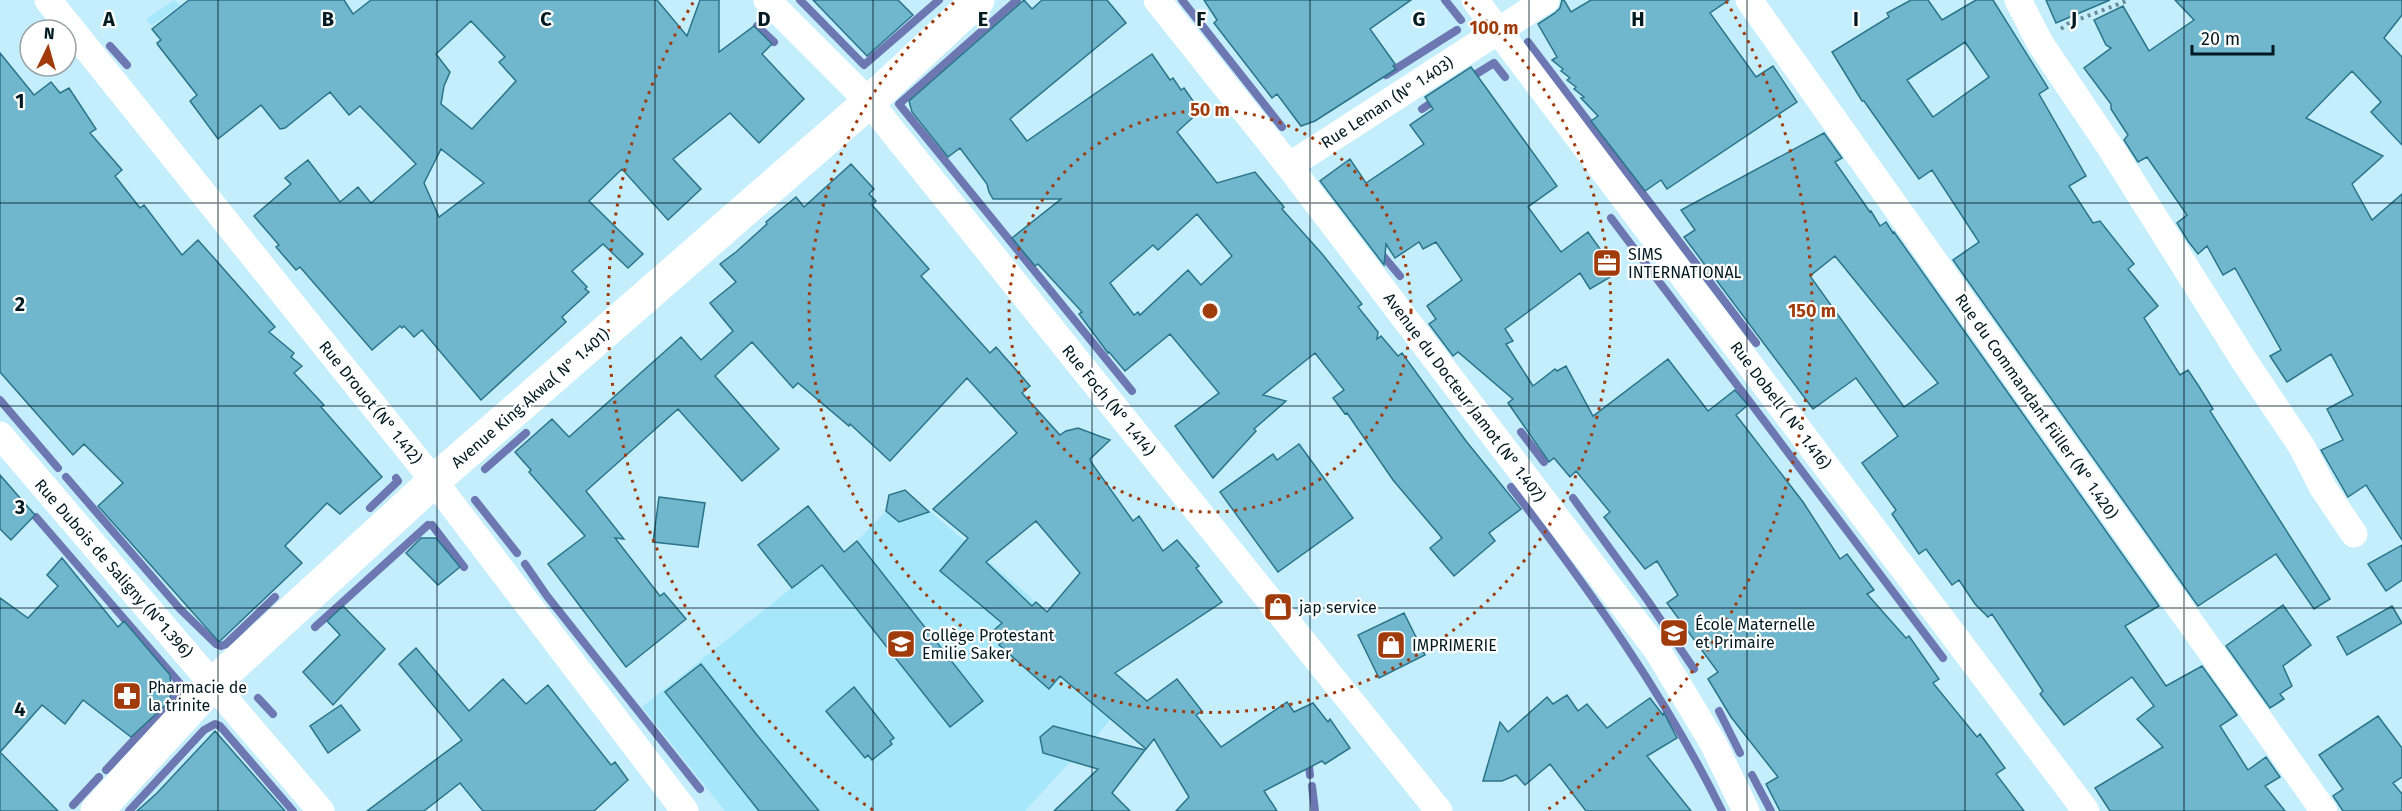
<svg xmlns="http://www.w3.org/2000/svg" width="2402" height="811" viewBox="0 0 2402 811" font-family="'Fira Sans',sans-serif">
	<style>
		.built { fill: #a7e7fc }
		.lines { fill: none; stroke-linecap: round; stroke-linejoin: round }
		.stream { stroke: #6d78b3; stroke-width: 8 }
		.building { fill: #70b7ce; stroke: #2a7489; stroke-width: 1.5; fill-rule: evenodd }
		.path { stroke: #6a8d98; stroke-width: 4; stroke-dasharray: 3 4.5; stroke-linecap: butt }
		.street { stroke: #fff; stroke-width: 27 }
		.secondary { stroke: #fff; stroke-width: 33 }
		.grid { fill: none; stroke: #001a22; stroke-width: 1.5; stroke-opacity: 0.55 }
		.ring { fill: none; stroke: #a03b0c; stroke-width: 3; stroke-dasharray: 3 6 }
		.labels { text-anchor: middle; stroke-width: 4.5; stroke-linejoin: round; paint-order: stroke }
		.street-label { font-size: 16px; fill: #001a22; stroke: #fff }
		.poi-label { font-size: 16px; fill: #001a22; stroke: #fff; text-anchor: start }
		.grid-label { font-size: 20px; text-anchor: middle; font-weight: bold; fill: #001a22; stroke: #fff; stroke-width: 4.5; stroke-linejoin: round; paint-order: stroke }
		.centre { fill: #a03b0c; stroke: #fff; stroke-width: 3 }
		.ring-label { font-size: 18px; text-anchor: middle; font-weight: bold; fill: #a03b0c; stroke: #fff; stroke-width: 4.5; stroke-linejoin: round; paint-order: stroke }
	</style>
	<rect width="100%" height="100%" fill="#c4eefc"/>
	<path class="built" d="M174,0L180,5L152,26L146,19Z
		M905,490L1028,595L1132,692L1096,737L1094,736L1025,811H725L642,707L823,563L827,565L857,541L886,511L889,495Z"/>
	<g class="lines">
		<path class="stream" d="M800,0L864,65L939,0
			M1017,0L899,104L1132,391
			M1182,0L1282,127
			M1445,0L1461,20
			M757,26L774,42
			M1528,42L1756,343
			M110,46L127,65
			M1386,75L1457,30
			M1468,79L1494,63L1505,77
			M1422,109L1437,99
			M1611,218L1943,658
			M1379,251L1400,276
			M0,400L58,468
			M1521,432L1544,462
			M485,469L526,433
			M66,477L180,609L216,644L221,646L226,644L275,597
			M1511,487C1590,591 1664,693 1722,811
			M1573,498L1648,601L1694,669
			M475,500L517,553
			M370,508L398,481L396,478
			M36,517L183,687L106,770
			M432,525L464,567
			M525,564L547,596L700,789
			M315,627L428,525
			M258,698L273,714
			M1719,711L1740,753
			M1308,758L1310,775
			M1752,775L1771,811
			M1312,786L1315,811
			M73,805L99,777
			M129,811L204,730L215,724L220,726L293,811"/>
	</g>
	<path class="building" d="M189,0H344L353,14L371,0H657L687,36L700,0H719V52L754,26L772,44L762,54L804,99L759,143L730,113L673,159L701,189L668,220L622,169L589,201L643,254L628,268L603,244L572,271L587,287L585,289L589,292L562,317L566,322L481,400L422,330L414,337L404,326L402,328L400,326L372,350L300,267L296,270L276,247L279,245L254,216L291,184L285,178L308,160L340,202L358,187L371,203L416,164L360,106L349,115L330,92L285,128L280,129L261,105L218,139L190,101L197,95L158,45L157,43L161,40L152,29ZM471,21L505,57L499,62L516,81L472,129L441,104L444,86L450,72L436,54ZM441,149L484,183L439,217L424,183Z
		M813,0H898L913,15L867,56Z
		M1024,0L1032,9L1042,0H1107L1126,23L1010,119L1027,141L1152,54L1170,80L1173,78L1181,90L1184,88L1200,111L1177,132L1217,183L1255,172L1284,207L1282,209L1323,255L1362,304L1358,307L1378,332L1377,339L1381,336L1398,356L1402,353L1466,441L1521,509L1489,533L1495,541L1454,576L1430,548L1442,538L1393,480L1347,413L1345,414L1333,398L1344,390L1315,353L1263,395L1286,401L1254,429L1256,431L1213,478L1175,426L1219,393L1170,334L1125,371L1109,352L1108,353L1079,314L1082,312L1038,264L1035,266L1012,238L1061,199H993L989,192L987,184L960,148L948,157L912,112L909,101ZM1197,214L1232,256L1201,285L1188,270L1140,315L1138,312L1134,315L1110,283L1153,245L1158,250Z
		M1204,0H1411L1370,29L1395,64L1393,66L1396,69L1315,121L1301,126L1277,94L1272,98L1214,23L1217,20Z
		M1562,0H1564L1571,12L1591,0H1729L1710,13L1756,77L1773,66L1797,102L1667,189L1661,180L1645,191L1591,121L1598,116L1581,98L1584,97L1574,89L1576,87L1567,80L1570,78L1561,71L1563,69L1552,60L1557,57L1538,24L1555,13L1560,8Z
		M1911,0H1928L1942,20L1976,0H1993L2048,88L2039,94L2086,176L2069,186L2093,223L2100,221L2134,264L2128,269L2158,306L2144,318L2180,375L2188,370L2198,385L2213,409L2210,411L2330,599L2314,609L2276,554L2198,606L1953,260L1979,242L1932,170L1919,179L1864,101H1862L1832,52L1889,17L1887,13ZM1965,42L1989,77L1933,117L1907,80Z
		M2046,0H2110L2056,23Z
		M2175,0H2402V15L2384,38L2402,57V145L2371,112L2381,102L2352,71L2306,118L2383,156L2352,184L2372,220L2402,194V540L2366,485L2348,497L2321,450L2343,440L2327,409L2353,395L2331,354L2287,382L2270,356L2281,350L2235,268L2223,275L2207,246L2198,254L2188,241L2177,223L2187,215L2147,157L2138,162L2124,140L2128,135L2111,109V104L2084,68L2111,48L2106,45L2094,20L2123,6L2149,51L2194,20Z
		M0,53L34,95L51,82L60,93L69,88L96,129L90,133L122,170L115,176L140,208L144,205L182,255L198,240L275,327L269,332L294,353L291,357L302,366L294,373L324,405L321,407L382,477L340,514L327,503L285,546L302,563L219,642L98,506L123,483L84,444L73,455L0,372Z
		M1471,67L1557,186L1528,207L1561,252L1588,232L1617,273L1590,289L1580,273L1505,329L1513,341L1506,344L1533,386L1555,369L1557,371L1566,366L1593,416L1668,359L1708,411L1735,390L1748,405L1736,415L1803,502L1840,559L1847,554L1874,590L1867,594L1906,638L1909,636L1939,679L1933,683L1977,737L1980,734L2005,768L1996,774L2024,811H1780L1766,784L1778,777L1731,717L1708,679L1718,672L1667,603L1678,595L1657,561L1645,569L1604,517L1610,512L1576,471L1570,477L1554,458L1549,462L1508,403L1513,399L1458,352L1453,356L1429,324L1436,319L1427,306L1462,280L1436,242L1423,249L1419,242L1395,258L1386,244L1384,265L1320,181L1350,159L1366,183L1424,144L1410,125L1433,109L1425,97Z
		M1824,133L1842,158L1835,162L1870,212L1871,211L1880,226L1886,222L1893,233L1894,232L2159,606L2125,626L2166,686L2202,666L2237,715L2220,726L2248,770L2266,757L2280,777L2265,786L2285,811H2110L2095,788L2163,747L2137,719L2154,706L2132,677L2064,725L2040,694L2043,691L1992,614L1988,617L1975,604L1959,580L1952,585L1926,549L1919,554L1892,514L1896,510L1862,463L1898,436L1856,378L1813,409L1684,237L1695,230L1681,210ZM1835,256L1938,383L1904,407L1810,276Z
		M851,164L874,189L869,194L876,201L872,205L929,269L921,276L990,353L996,347L1030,386L1022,393L1060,435L1066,431L1078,428L1110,440L1090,459L1091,462L1133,521L1139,516L1163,551L1177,540L1199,566L1196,568L1222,602L1115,673L1147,701L1177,679L1202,711L1196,715L1221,747L1287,702L1294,712L1313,703L1328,722L1330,719L1350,748L1325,764L1322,761L1264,791L1277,811H1176L1189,797L1154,739L1146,749L1060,676L1049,689L999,645L1003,640L994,630L1002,623L940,571L968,538L933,509L1017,433L967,378L890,461L850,424L849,426L798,383L793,388L752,342L715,376L779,449L742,481L678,409L586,491L624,539L615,538L660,596L664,593L686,619L626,667L548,564L585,536L529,472L531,470L515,452L552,419L569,437L681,337L701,360L733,331L710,303L736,282L720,264L736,252L767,224L766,222L796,197L804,207ZM1036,521L1080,573L1047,612L1036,602L1032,606L986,562Z
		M1299,444L1353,518L1278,572L1220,492L1273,454L1277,460Z
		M0,475L35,515L11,540L0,529Z
		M905,490L929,512L899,522L886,511L889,495Z
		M659,497L705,503L698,547L653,542Z
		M808,506L844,552L857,541L983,701L950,727L822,565L792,588L758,545Z
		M421,538H436L460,567L438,585L406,553Z
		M2402,545V580L2386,591L2368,564Z
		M62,558L118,627L124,621L170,675L171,688L170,701L131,737L83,700L65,724L42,705L0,752V598L28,618L58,586L47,575Z
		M2283,605L2311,645L2283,666L2292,686L2280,694L2284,699L2270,708L2226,646Z
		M343,606L385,649L333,705L303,672L340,635L327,621Z
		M2392,606L2402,623L2347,655L2337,637Z
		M1404,613L1425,655L1379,678L1358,635Z
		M416,648L469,711L503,679L526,704L548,685L611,765L615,762L628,780L594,811H483L460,783L424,811H367L462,740L399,664Z
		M701,664L757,735L819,811H759L665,692Z
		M854,687L894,738L890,741L892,744L872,760L868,755L865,758L826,711Z
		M1567,695L1578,711L1587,704L1607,728L1650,698L1663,715L1664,713L1677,738L1647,756L1691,811H1586L1550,764L1525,785L1516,775L1502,781H1483L1500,722L1508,732L1547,697L1553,704Z
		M341,705L360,730L328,753L310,726Z
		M2378,716L2402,748V777L2393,783L2402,794V811H2343L2333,796L2343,789L2319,755Z
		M1053,726L1145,750L1112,793L1130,811H1054L1098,769L1043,753L1040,737Z
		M215,731L285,811H137L157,793Z
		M0,752L58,811H0Z"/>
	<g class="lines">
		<path class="path" d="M2061,29L2067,24L2129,0"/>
		<path class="street" d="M48,0L434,481L685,811
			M767,0L869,102L1439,811
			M1157,0L1289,166L1657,650L1713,743L1746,811
			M1475,0L2086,811
			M1749,0L2324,811
			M2018,0L2040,43L2112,150L2245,362L2302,447L2323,488L2354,534
			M1289,166L1546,0
			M0,435L321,811"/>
		<path class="secondary" d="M97,811L214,683L434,481L869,102L978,0"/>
	</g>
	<path class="grid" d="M218,0V811M437,0V811M655,0V811M873,0V811M1092,0V811M1310,0V811M1529,0V811M1747,0V811M1965,0V811M2184,0V811M0,203H2402M0,406H2402M0,608H2402"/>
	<g class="ring">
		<circle cx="1210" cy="311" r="201"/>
		<path d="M1465 2A401 401 0 1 1 955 2"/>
		<path d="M873 810A602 602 0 0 1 694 1M1726 1A602 602 0 0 1 1547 810"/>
	</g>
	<defs>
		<g id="office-square" transform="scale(1.5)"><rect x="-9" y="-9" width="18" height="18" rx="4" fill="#a03b0c" stroke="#fff"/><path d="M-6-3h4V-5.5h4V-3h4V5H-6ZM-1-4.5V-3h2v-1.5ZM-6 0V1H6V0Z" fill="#fff"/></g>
		<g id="shop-square" transform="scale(1.5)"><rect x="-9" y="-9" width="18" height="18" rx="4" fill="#a03b0c" stroke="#fff"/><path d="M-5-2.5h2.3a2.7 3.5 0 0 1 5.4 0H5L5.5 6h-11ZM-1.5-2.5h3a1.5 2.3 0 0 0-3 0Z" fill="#fff"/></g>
		<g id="school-square" transform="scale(1.5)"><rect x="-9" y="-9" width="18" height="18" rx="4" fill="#a03b0c" stroke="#fff"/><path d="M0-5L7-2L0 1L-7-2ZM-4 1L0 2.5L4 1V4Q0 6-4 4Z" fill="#fff"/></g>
		<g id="pharmacy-square" transform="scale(1.5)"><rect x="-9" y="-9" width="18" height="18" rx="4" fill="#a03b0c" stroke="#fff"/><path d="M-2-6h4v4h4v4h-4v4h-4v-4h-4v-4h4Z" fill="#fff"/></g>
	</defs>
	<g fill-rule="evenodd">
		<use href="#office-square" x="1607" y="263"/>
		<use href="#shop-square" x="1278" y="607"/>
		<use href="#school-square" x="1674" y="633"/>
		<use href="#school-square" x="901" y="644"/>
		<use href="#shop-square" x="1391" y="645"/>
		<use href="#pharmacy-square" x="127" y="696"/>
	</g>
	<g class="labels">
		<g class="street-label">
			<text transform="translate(1387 102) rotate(-33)" y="6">Rue Leman (N° 1.403)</text>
			<text transform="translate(1465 397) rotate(53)" y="6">Avenue du Docteur Jamot (N° 1.407)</text>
			<text transform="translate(530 398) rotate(-41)" y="6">Avenue King Akwa( N° 1.401)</text>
			<text transform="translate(1109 400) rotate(51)" y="6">Rue Foch (N° 1.414)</text>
			<text transform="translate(371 402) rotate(51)" y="6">Rue Drouot (N° 1.412)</text>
			<text transform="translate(1781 405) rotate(53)" y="6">Rue Dobell ( N° 1.416)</text>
			<text transform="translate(2037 406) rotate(55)" y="6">Rue du Commandant Füller (N° 1.420)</text>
			<text transform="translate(114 568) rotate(49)" y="6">Rue Dubois de Saligny (N°1.396)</text>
		</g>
		<g class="poi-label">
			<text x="1628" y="260">SIMS<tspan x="1628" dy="18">INTERNATIONAL</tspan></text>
			<text x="1299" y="613">jap service</text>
			<text x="1695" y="630">École Maternelle<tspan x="1695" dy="18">et Primaire</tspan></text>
			<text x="922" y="641">Collège Protestant<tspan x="922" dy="18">Emilie Saker</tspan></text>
			<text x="1412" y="651">IMPRIMERIE</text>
			<text x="148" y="693">Pharmacie de<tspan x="148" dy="18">la trinite</tspan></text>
		</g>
	</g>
	<g class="grid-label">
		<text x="109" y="26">A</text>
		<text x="328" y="26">B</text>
		<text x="546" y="26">C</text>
		<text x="764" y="26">D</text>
		<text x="983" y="26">E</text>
		<text x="1201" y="26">F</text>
		<text x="1419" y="26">G</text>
		<text x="1638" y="26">H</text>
		<text x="1856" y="26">I</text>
		<text x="2074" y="26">J</text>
		<text x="20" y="108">1</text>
		<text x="20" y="311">2</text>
		<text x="20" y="514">3</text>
		<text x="20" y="716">4</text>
	</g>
	<circle cx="1210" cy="311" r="9" class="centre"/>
	<g class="ring-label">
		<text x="1494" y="34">100 m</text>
		<text x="1210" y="116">50 m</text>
		<text x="1812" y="317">150 m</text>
	</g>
	<g transform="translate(48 48) rotate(5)"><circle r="28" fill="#ffffff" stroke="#99a3a7" stroke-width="1.5"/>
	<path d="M0-4.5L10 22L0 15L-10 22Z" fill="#a03b0c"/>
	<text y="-9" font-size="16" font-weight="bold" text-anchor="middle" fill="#001a22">N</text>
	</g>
	<path d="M2192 45v9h81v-9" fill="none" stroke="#001a22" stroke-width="3"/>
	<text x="2201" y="45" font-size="18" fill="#001a22" stroke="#ffffff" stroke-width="4.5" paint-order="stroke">20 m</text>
</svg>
